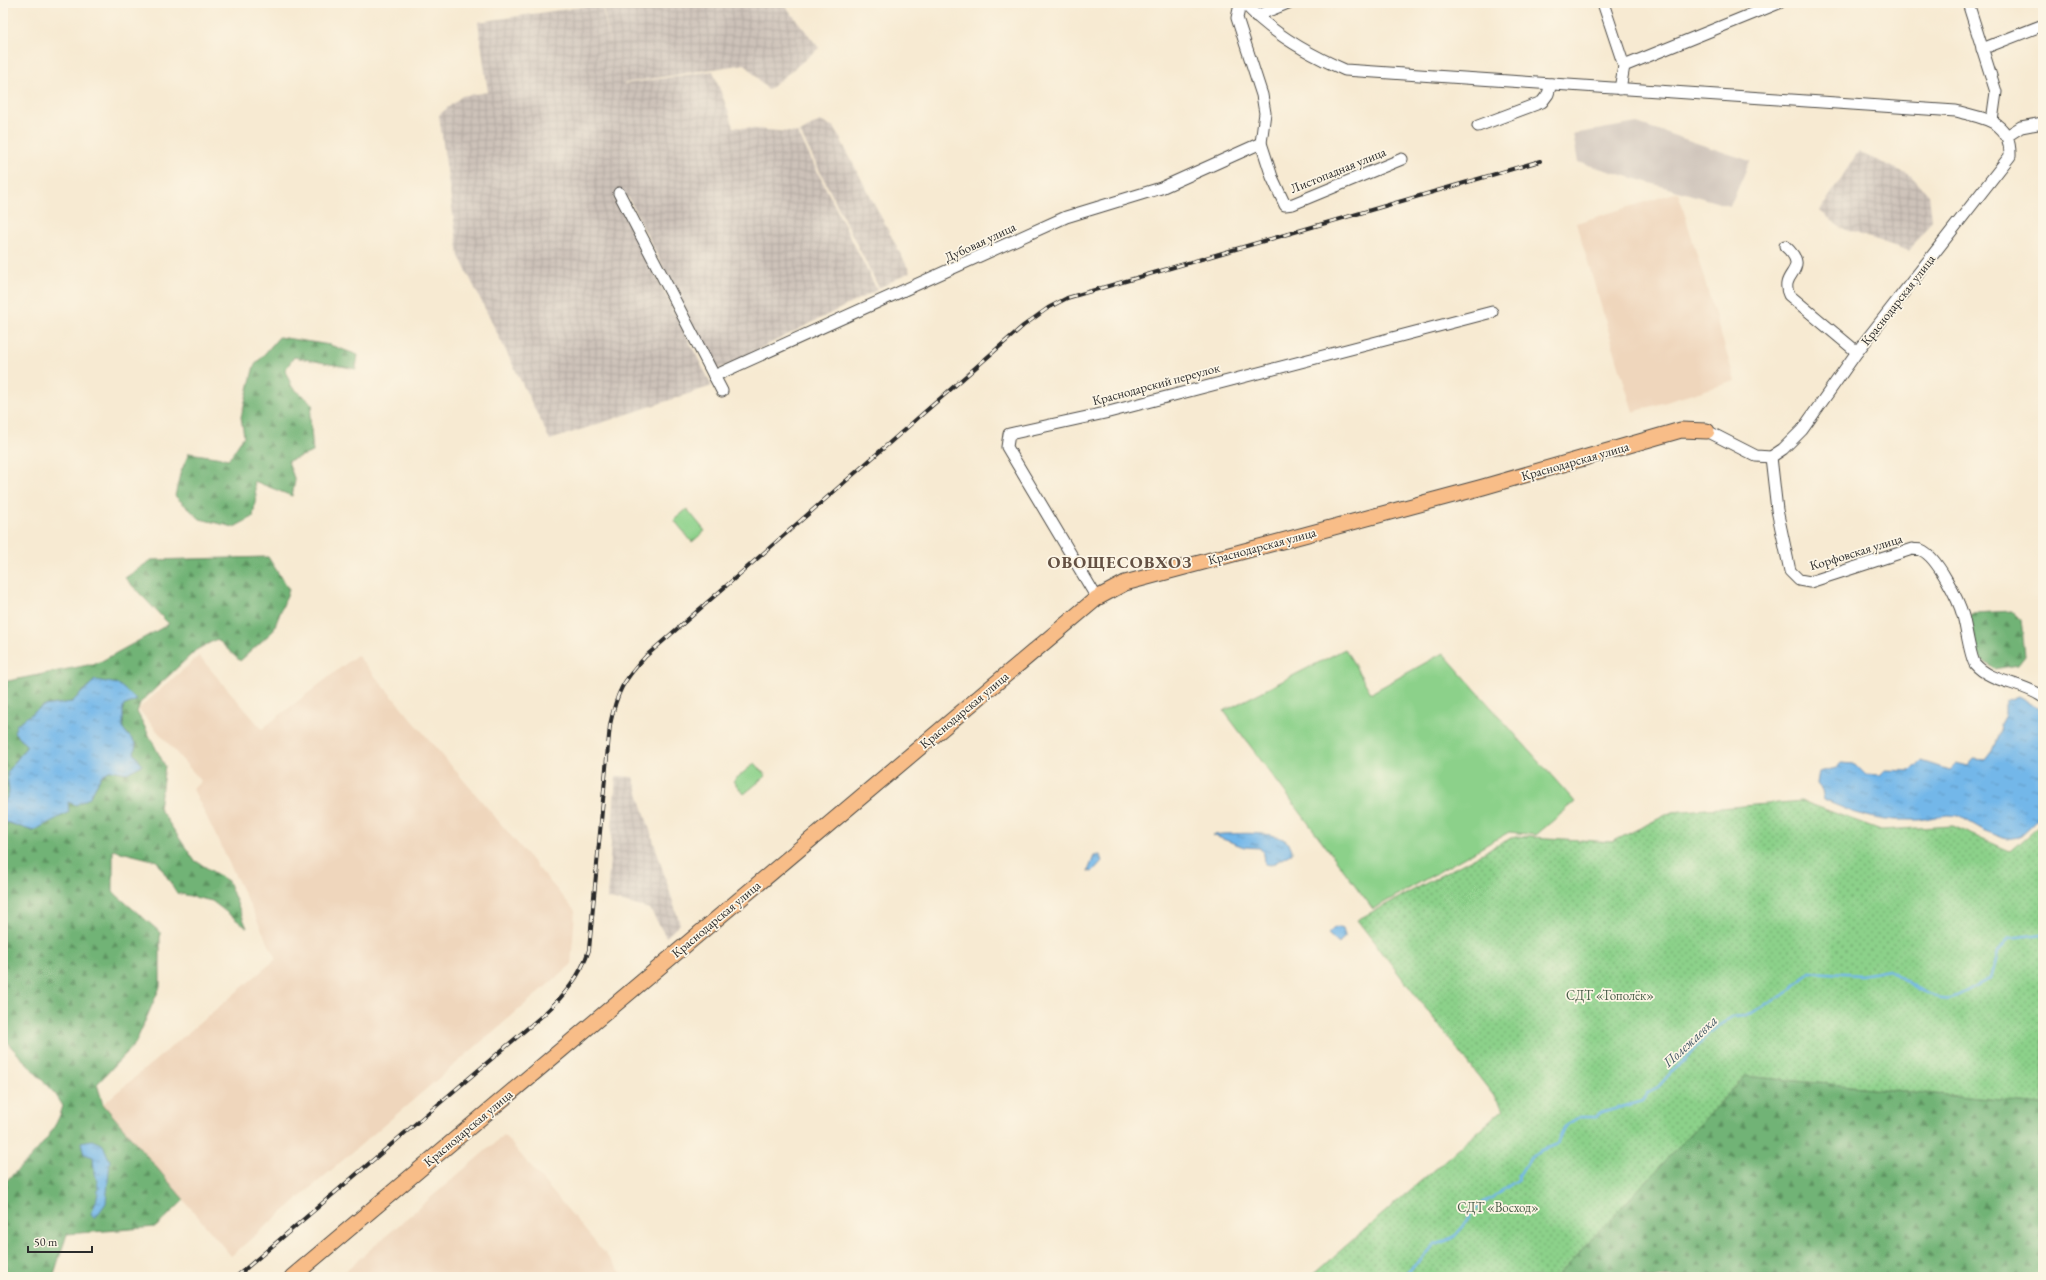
<svg xmlns="http://www.w3.org/2000/svg" width="2046" height="1280" viewBox="0 0 2046 1280" font-family="'EB Garamond',serif">
  <style>
    .built { fill: #efd6bc }
    .industrial { fill: url(#industrial-grid) }
    .railway { fill: #cdc2b9 }
    .green { fill: #8cd18a; stroke: #5c7e5a }
    .forest { fill: url(#forest-firs); stroke: #4e6f50 }
    .garden { fill: url(#garden-dots); stroke: #5c7e5a }
    .water { fill: url(#water-ripples); stroke: #4f718a }
    .lines { fill: none; stroke-linecap: round; stroke-linejoin: round }
    .stream { stroke: #73b7e9; stroke-width: 2.5 }
    .minor-casing { stroke: #4a4844; stroke-width: 13 }
    .major-casing { stroke: #4a4844; stroke-width: 17 }
    .minor { stroke: #fff; stroke-width: 11 }
    .major { stroke: #f8bd88; stroke-width: 15 }
    .rail-casing { stroke: #2b2b2b; stroke-width: 4 }
    .rail { stroke: #fcf5e5; stroke-width: 2.5; stroke-dasharray: 8; stroke-linecap: butt }
    .labels { text-anchor: middle; dominant-baseline: central; stroke-width: 3.5; stroke-linejoin: round; paint-order: stroke }
    .street-label { font-size: 13px; fill: #2b2b2b; stroke: #fcf5e5 }
    .park-label { font-size: 13px; fill: #485d48; stroke: #fcf5e5 }
    .water-label { font-size: 14px; font-style: italic; fill: #415564; stroke: #fcf5e5 }
    .district-label { font-size: 17px; font-weight: bold; letter-spacing: 1px; fill: #645144; stroke: #fcf5e5 }
  </style>
  <defs>
    <pattern id="industrial-grid" width="8" height="8" patternUnits="userSpaceOnUse"><rect width="8" height="8" fill="#cdc2b9"/><path d="M0 4h8M4 0v8" fill="none" stroke="#b0a79f"/></pattern>
    <pattern id="forest-firs" width="22" height="20" patternUnits="userSpaceOnUse"><rect width="22" height="20" fill="#71b376"/><path d="M5 1l3.5 6h-7zM16 11l3.5 6h-7z" fill="#5d9261"/></pattern>
    <pattern id="garden-dots" width="8" height="8" patternUnits="userSpaceOnUse"><rect width="8" height="8" fill="#8cd18a"/><path d="M2 2h.1M6 6h.1" fill="none" stroke="#73aa71" stroke-width="1.8" stroke-linecap="round"/></pattern>
    <pattern id="water-ripples" width="26" height="14" patternUnits="userSpaceOnUse"><rect width="26" height="14" fill="#73b7e9"/><path d="M2 4q2-2 4 0t4 0M15 11q2-2 4 0t4 0" fill="none" stroke="#5f95bd"/></pattern>
  </defs>
  <rect width="100%" height="100%" fill="#fcf5e5"/>
  <filter id="ink" filterUnits="userSpaceOnUse"><feTurbulence type="fractalNoise" baseFrequency=".025" numOctaves="2"/><feDisplacementMap in="SourceGraphic" scale="8" xChannelSelector="R" yChannelSelector="G"/><feConvolveMatrix kernelMatrix="1 2 1 2 8 2 1 2 1" color-interpolation-filters="sRGB"/></filter>
  <filter id="wash" filterUnits="userSpaceOnUse"><feTurbulence type="fractalNoise" baseFrequency=".012" numOctaves="4" result="noise"/><feDisplacementMap in="SourceGraphic" scale="16" xChannelSelector="R" yChannelSelector="G"/><feGaussianBlur stdDeviation="0.9" result="paint"/><feColorMatrix in="noise" values="0 0 0 0 0 0 0 0 0 0 0 0 0 0 0 0 0 1.4 0 .05"/><feComposite in="paint" operator="in"/></filter>
  <g filter="url(#wash)">
    <rect width="100%" height="100%" fill="#f7ead2"/>
    <!-- built -->
    <g class="built">
      <polygon points="1678,192 1735,381 1633,412 1576,223"/>
      <polygon points="357,655 575,911 571,965 231,1256 103,1104 276,959 193,789 201,781 138,709 199,656 262,729"/>
      <polygon points="504,1135 625,1277 338,1277"/>
    </g>
    <!-- industrial -->
    <g class="industrial">
      <polygon points="602,3 783,3 819,48 768,90 745,64 624,83 617,51 624,84 713,71 734,127 798,133 877,290 715,371 628,197 619,203 712,386 550,440 459,256 439,115 462,96 488,92 478,22 601,4 611,47"/>
      <polygon points="820,121 834,127 910,272 879,288 800,132"/>
      <polygon points="1858,152 1910,175 1929,195 1932,220 1909,251 1841,228 1820,211"/>
      <polygon points="616,776 633,777 680,924 666,937 650,909 607,898"/>
    </g>
    <!-- railway -->
    <polygon class="railway" points="1637,123 1750,161 1730,206 1578,162 1573,134"/>
    <!-- green -->
    <g class="green">
      <polygon points="687,509 705,531 692,542 674,520"/>
      <polygon points="1345,649 1371,693 1443,653 1575,802 1536,835 1509,832 1373,909 1224,711"/>
      <polygon points="755,763 766,776 744,794 733,781"/>
    </g>
    <!-- forest -->
    <g class="forest">
      <polygon points="279,337 330,345 358,355 356,369 294,357 285,370 292,387 313,404 310,417 313,452 288,461 295,481 292,496 254,481 256,496 253,517 234,527 200,519 175,496 180,474 189,453 229,459 244,436 241,417 254,366"/>
      <path d="M268,557l21,33 -16,41 -33,30 -23,-22 -21,11 -56,53 -3,9 28,54 -6,42 35,52 34,21 19,47 -35,-27 -35,-8 -20,-32 -44,-11v42l47,40v55l-25,57 -38,40 6,20 81,96 -28,27 -89,7 -14,43h-50v-93c24,-23 51,-46 60,-78l-7,-11 -53,-57v-217l30,10 35,-29 21,-4 13,-23 9,-5 16,3 15,-8 -8,-12 2,-9 -13,-15v-23l14,-6 -42,-20 -23,22 -29,4 -29,26 13,14 -20,27 2,20 -6,12v-123l95,-19 71,-39 -44,-46 26,-18z"/>
      <polygon points="2013,611 2021,619 2025,656 2018,665 1995,669 1979,658 1969,619 1973,613"/>
      <polygon points="1745,1076 2043,1104 2043,1277 1556,1277"/>
    </g>
    <!-- garden -->
    <polygon class="garden" points="1802,801 1881,830 1953,826 2010,851 2043,822 2043,1104 1745,1076 1556,1277 1310,1277 1504,1109 1357,920 1515,836 1612,842 1672,812"/>
    <!-- water -->
    <g class="water">
      <polygon points="95,680 118,684 137,700 123,706 123,729 136,744 134,753 142,765 127,773 111,770 102,775 89,798 76,805 68,802 69,812 33,831 3,821 3,805 9,793 7,773 27,746 14,732 17,724 43,706 72,702"/>
      <polygon points="2018,696 2043,710 2043,805 2038,819 2019,837 2006,839 1985,831 1959,816 1947,815 1919,820 1883,820 1855,813 1824,800 1822,790 1817,784 1819,772 1836,768 1841,763 1855,764 1865,774 1880,775 1885,770 1911,771 1921,761 1949,770 1956,763 1968,766 1974,759 1986,760 1993,751 2001,731 2000,724 2005,715 2005,701"/>
      <path d="M1223,834c16,0 70,-6 69,19l-21,12 -6,-1 -1,-10 -4,-6 -16,-1 -32,-12z"/>
      <polygon points="1100,855 1102,861 1092,872 1088,871 1094,856"/>
      <polygon points="1335,927 1343,929 1345,936 1339,944 1328,934"/>
      <path d="M92,1140l11,5 7,16 -4,42 -11,15 -4,-4c14,-31 3,-29 2,-57l-9,-3 -3,-12z"/>
    </g>
    <g class="lines">
      <!-- stream -->
      <path class="stream" d="M1403,1277l32,-32 18,-7 16,-18 2,-8 48,-33 -1,-2 11,-18 10,-8 18,-7 8,-18 14,-9h16l6,-4 41,-12 6,-9 10,-5 16,-18 13,-10 21,-25 12,-9 11,-8 15,-1 34,-19 12,-7 18,-18 52,3 27,-5c14,9 45,32 62,28 12,-3 26,-15 40,-19l7,-26 11,-15 34,-4"/>
    </g>
  </g>
  <g filter="url(#ink)">
    <g class="lines">
      <defs>
        <g id="minor">
          <path d="M1244,3c27,30 64,51 101,67l611,41c28,8 55,9 54,45l-153,196 -55,78 -19,19 -12,8 -15,-1 -49,-25"/>
          <polyline points="1245,3 1239,9 1237,18 1262,95 1265,113 1261,143 1272,177 1285,205 1293,204 1402,159"/>
          <polyline points="1603,3 1624,66 1620,89"/>
          <polyline points="1968,3 1996,92 1992,121"/>
          <polyline points="1256,16 1288,3"/>
          <polyline points="1982,49 2043,25"/>
          <polyline points="1624,66 1779,3"/>
          <polyline points="1478,126 1542,102 1548,94 1551,84"/>
          <polyline points="2007,136 2021,127 2043,123"/>
          <polyline points="619,193 722,391"/>
          <path d="M1785,246c28,25 -7,26 4,49l68,57"/>
          <polyline points="714,376 1066,217 1161,188 1261,143"/>
          <path d="M1771,457l6,53 13,61 9,9 11,2 102,-33c3,1 7,0 9,1 16,6 38,51 42,66 3,10 7,41 12,48 16,19 48,18 68,33"/>
          <polyline points="1097,598 1007,447 1009,434 1105,413 1492,312"/>
        </g>
        <polyline id="major" points="292,1277 1097,598 1125,583 1483,487 1681,430 1707,431"/>
      </defs>
      <!-- minor casing -->
      <use href="#minor" class="minor-casing"/>
      <!-- major casing -->
      <use href="#major" class="major-casing"/>
      <!-- minor -->
      <use href="#minor" class="minor"/>
      <!-- major -->
      <use href="#major" class="major"/>
      <defs>
        <path id="rail" d="M236,1277l307,-262c21,-19 37,-38 46,-65l21,-225c7,-34 13,-44 36,-69l377,-330 25,-18 19,-10 473,-137"/>
      </defs>
      <!-- rail casing -->
      <use href="#rail" class="rail-casing"/>
      <!-- rail -->
      <use href="#rail" class="rail"/>
    </g>
  </g>
  <g class="labels">
    <!-- street labels -->
    <g class="street-label">
      <text transform="translate(1338 170) rotate(-22)">Листопадная улица</text>
      <text transform="translate(980 242) rotate(-25)">Дубовая улица</text>
      <text transform="translate(1898 300) rotate(-52)">Краснодарская улица</text>
      <text transform="translate(1156 384) rotate(-15)">Краснодарский переулок</text>
      <text transform="translate(1575 461) rotate(-16)">Краснодарская улица</text>
      <text transform="translate(1262 546) rotate(-15)">Краснодарская улица</text>
      <text transform="translate(1856 552) rotate(-17)">Корфовская улица</text>
      <text transform="translate(964 710) rotate(-40)">Краснодарская улица</text>
      <text transform="translate(716 919) rotate(-40)">Краснодарская улица</text>
      <text transform="translate(468 1128) rotate(-40)">Краснодарская улица</text>
    </g>
    <!-- park labels -->
    <g class="park-label">
      <text x="1610" y="995">СДТ «Тополёк»</text>
      <text x="1498" y="1207">СДТ «Восход»</text>
    </g>
    <!-- water labels -->
    <g class="water-label">
      <text transform="translate(1690 1041) rotate(-43)">Полежаевка</text>
    </g>
    <!-- district labels -->
    <g class="district-label">
      <text x="1120" y="562">ОВОЩЕСОВХОЗ</text>
    </g>
  </g>
  <!-- margin -->
  <rect width="2046" height="1280" fill="none" stroke="#fcf5e5" stroke-width="16"/>
  <!-- scale -->
  <path d="M28 1246v6h64v-6" fill="none" stroke="#2b2b2b" stroke-width="2"/>
  <text x="34" y="1246" font-size="12" fill="#2b2b2b" stroke="#fcf5e5" stroke-width="3" paint-order="stroke">50 m</text>
</svg>
